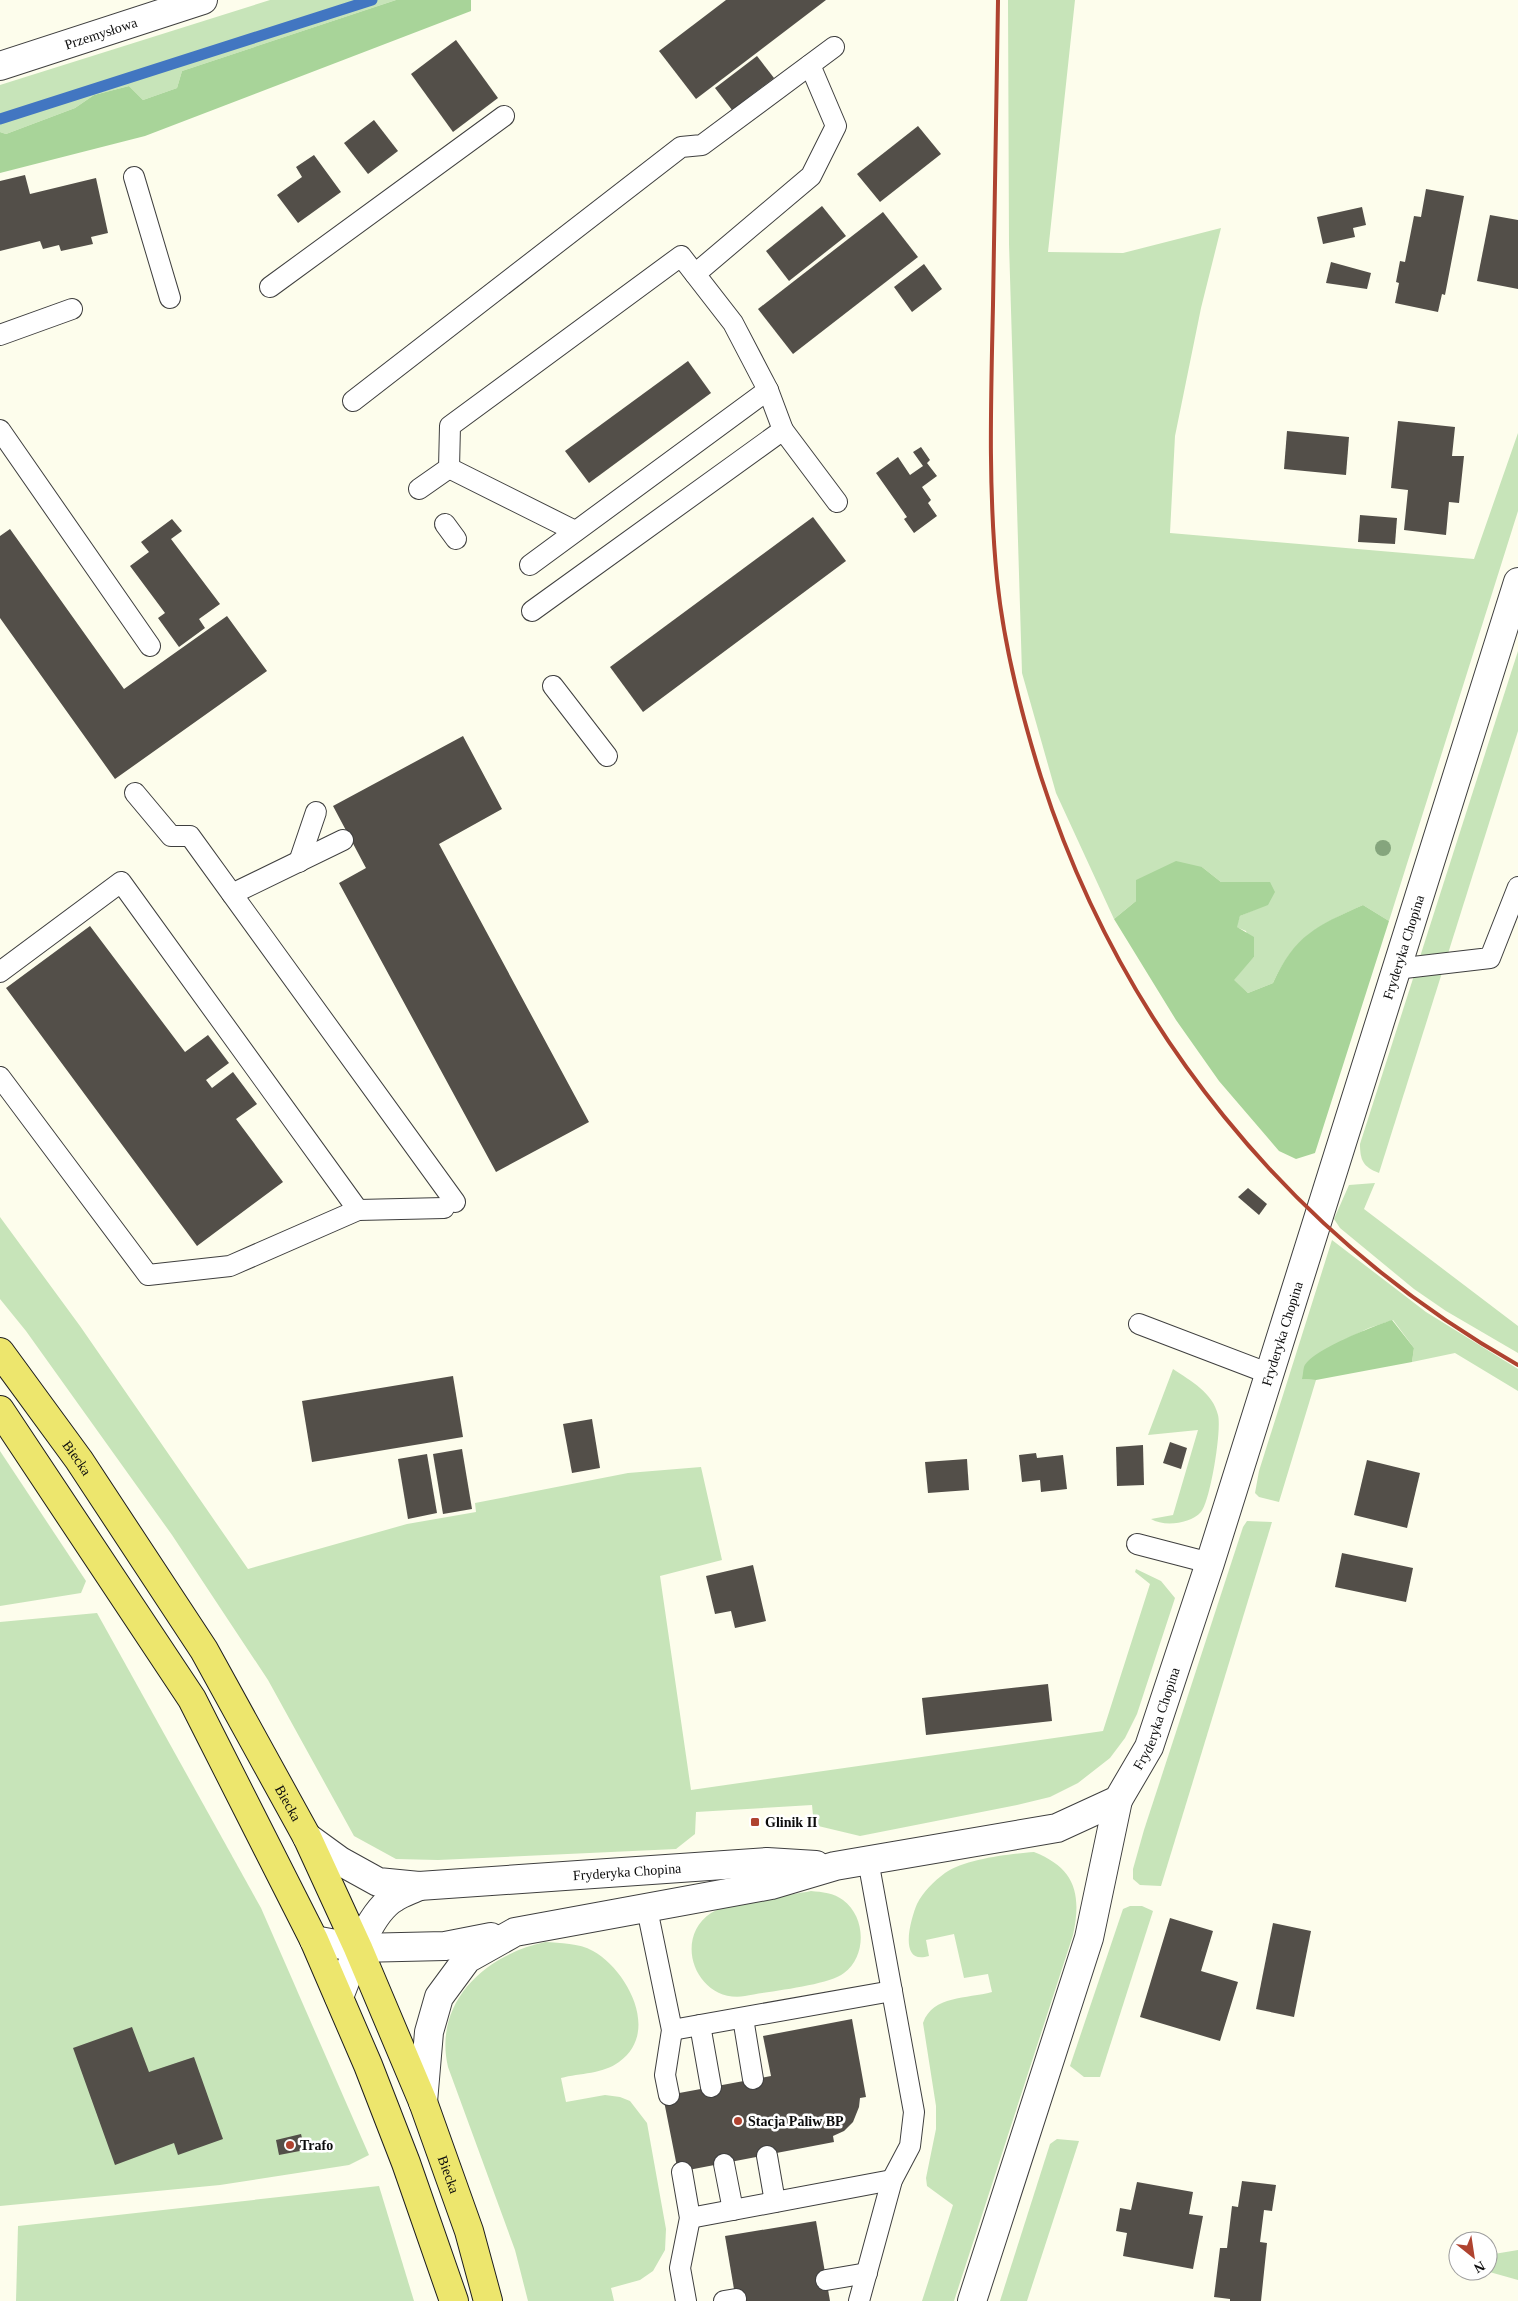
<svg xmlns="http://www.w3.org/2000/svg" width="1518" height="2301" viewBox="0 0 1518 2301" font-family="Georgia,serif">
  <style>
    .green { fill: #c7e4b9 }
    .forest { fill: #a8d499 }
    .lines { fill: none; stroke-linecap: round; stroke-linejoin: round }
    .stream { stroke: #4276c1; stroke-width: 11 }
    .building { fill: #534f49 }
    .service-casing { stroke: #3f3f3f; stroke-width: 22 }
    .minor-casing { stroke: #3f3f3f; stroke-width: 30 }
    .tertiary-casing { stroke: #3f3f3f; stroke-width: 30 }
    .primary-casing { stroke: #1d1d1d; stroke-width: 30 }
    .service { stroke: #fff; stroke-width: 20 }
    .minor { stroke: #fff; stroke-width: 28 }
    .tertiary { stroke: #fff; stroke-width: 28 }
    .primary { stroke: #ede66d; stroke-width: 28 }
    .rail { stroke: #af4330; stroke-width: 4 }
    .tree { fill: #85a57d }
    .poi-dot { fill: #af4330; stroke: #fff; stroke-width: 2 }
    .labels { text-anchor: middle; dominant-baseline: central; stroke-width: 5; stroke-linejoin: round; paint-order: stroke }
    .street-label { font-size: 14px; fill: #0c0c0c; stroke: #fff }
    .poi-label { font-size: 14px; font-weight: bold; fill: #0c0c0c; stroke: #fff; text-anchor: start }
  </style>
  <rect width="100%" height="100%" fill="#fdfdec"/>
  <!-- green -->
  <g class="green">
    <polygon points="270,0 396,0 182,71 177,88 143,100 129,86 94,95 75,108 6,134 0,132 0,85"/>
    <path d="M1008,0h67l-27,252 75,1 98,-25 -20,80 -26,128 -5,97 304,26 44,-126v78l-129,410 -26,-16c-46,21 -68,31 -90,78l-25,10 -15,-13 21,-23 -8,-26 -10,-4 4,-11 28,-12 -47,-22 -19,-15 -66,34 -22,18 -58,-126 -34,-120 -13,-429z"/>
    <path d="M1518,651v80l-139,442c-16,-6 -19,-13 -19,-29z"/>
    <polygon points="1375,1183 1364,1209 1518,1326 1518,1353 1446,1311 1414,1289 1340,1228 1334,1219 1349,1185"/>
    <polygon points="0,1217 80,1326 248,1569 407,1524 476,1512 475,1503 628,1473 701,1467 722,1560 660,1576 691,1790 1103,1731 1150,1584 1135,1572 1136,1569 1161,1581 1175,1598 1137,1714 1125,1738 1110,1758 1078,1783 1050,1797 1017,1805 860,1836 814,1825 812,1805 696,1812 695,1834 676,1849 438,1860 396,1859 354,1836 268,1680 172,1535 26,1331 0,1299"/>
    <polygon points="1332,1240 1426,1312 1518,1369 1518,1391 1455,1353 1412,1362 1414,1348 1393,1320 1369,1328 1346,1339 1303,1379 1316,1380 1279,1502 1259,1497 1255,1493 1259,1471"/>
    <path d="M1173,1369c18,12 40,24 45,46 4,15 -8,87 -17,97 -11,12 -37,15 -50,7l22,-4 25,-85 -50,5z"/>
    <polygon points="0,1451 86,1581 81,1593 0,1606"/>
    <polygon points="1247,1521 1272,1522 1161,1886 1140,1885 1133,1879 1133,1869 1144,1830 1243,1527"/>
    <polygon points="97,1613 261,1908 369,2155 349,2165 220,2185 0,2206 0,1622"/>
    <path d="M1034,1852c41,16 48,42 39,83l-119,366h-32l31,-96 -26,-19 -1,-8 10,-49v-23l-13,-83c10,-28 44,-24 69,-31l-4,-18 -24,4 -10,-44 -28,6 3,16c-32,10 -18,-38 -12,-52 6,-12 17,-23 28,-31 20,-14 64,-19 89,-21z"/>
    <path d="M811,1891c11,1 23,2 32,9 23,17 24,56 1,73 -17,13 -75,18 -99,23 -47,8 -74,-56 -34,-83 19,-12 75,-17 100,-22z"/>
    <polygon points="1130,1906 1142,1906 1153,1911 1100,2077 1084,2077 1070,2066 1123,1909"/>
    <path d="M545,1942c15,1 34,1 48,9 34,19 68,81 26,111 -16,12 -39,11 -58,16l5,24 39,-7 15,2 10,4 17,22 19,106 -1,21 -12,21 -13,9 -29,8 3,13h-86l-13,-51 -67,-183c-15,-65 37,-112 97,-125z"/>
    <polygon points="1057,2139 1079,2141 1027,2301 1000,2301 1050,2144"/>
    <polygon points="379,2186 414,2301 16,2301 18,2226"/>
    <polygon points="1518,2250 1518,2280 1486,2271 1488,2271 1488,2255"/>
  </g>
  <!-- forest -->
  <g class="forest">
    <polygon points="396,0 471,0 471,11 145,136 0,173 0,132 6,134 75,108 94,95 129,86 143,100 177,88 182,71"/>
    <path d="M1176,861l26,6 19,15h49l5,10 -7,13 -28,11 -3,11 17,10v20l-20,23 14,13 25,-10c22,-48 43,-57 90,-78l26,16 -74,232 -19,6 -17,-8 -60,-70 -43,-61 -62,-101 22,-18v-21z"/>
    <path d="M1392,1320l22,28 -2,14 -96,18 -14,-1c1,-4 1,-8 2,-12 7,-17 70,-41 88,-47z"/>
  </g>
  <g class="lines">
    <!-- stream -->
    <polyline class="stream" points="0,119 372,0"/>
  </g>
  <!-- building -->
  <g class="building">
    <polygon points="726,0 826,0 696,99 659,51"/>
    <polygon points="456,40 498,98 453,132 411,74"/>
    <polygon points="757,56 774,78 732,110 715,88"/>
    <polygon points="374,120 398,151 368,174 344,143"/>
    <polygon points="918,126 941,154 880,202 857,174"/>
    <polygon points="314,155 341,192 298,223 277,195 302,177 296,167"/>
    <polygon points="25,175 30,194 96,178 108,233 91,237 93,244 61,251 59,245 43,249 40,241 0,251 0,181"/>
    <polygon points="1426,189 1464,196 1445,295 1442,294 1438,312 1395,303 1399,283 1396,282 1400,261 1405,262 1414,216 1421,217"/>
    <polygon points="822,206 846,236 789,281 766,251"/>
    <polygon points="1362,207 1366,225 1353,228 1355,237 1323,244 1317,217"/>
    <polygon points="883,212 918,257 793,354 758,309"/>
    <polygon points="1490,215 1518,220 1518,289 1477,281"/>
    <polygon points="1331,262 1371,273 1367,289 1326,283"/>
    <polygon points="924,264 942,289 912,312 894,287"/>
    <polygon points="688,361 711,393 589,483 565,451"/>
    <polygon points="1398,421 1455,427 1452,456 1464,456 1459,503 1449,502 1446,535 1404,530 1408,490 1391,488"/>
    <polygon points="1287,431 1349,437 1346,475 1284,469"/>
    <polygon points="921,447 930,460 927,463 937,476 922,487 931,500 928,503 937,516 914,533 904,519 907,517 876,473 898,457 910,475 923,466 913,452"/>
    <polygon points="1360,515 1397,518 1395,544 1358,542"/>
    <polygon points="813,517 846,561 643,712 610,667"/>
    <polygon points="172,519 182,531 171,539 220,604 199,619 205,628 179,647 158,618 165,613 130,566 149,552 141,542"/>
    <polygon points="10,529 124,689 227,616 267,671 115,779 0,618 0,536"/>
    <polygon points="463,736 502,809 439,844 589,1122 496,1172 339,883 366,868 333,806"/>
    <polygon points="90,926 185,1052 208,1035 229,1063 206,1080 212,1088 233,1072 257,1104 236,1119 283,1182 197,1246 6,988"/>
    <polygon points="1248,1188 1267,1204 1259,1215 1238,1197"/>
    <polygon points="453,1376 463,1437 312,1462 302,1401"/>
    <polygon points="592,1419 600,1468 572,1473 563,1424"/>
    <polygon points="1170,1442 1187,1448 1181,1469 1163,1463"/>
    <polygon points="1143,1445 1144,1485 1117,1486 1116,1447"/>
    <polygon points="462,1449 472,1509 443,1514 433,1454"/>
    <polygon points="1036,1453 1037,1458 1063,1455 1067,1489 1041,1492 1040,1480 1022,1482 1019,1455"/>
    <polygon points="427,1454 437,1513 408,1519 398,1459"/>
    <polygon points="967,1459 969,1490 928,1493 925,1462"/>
    <polygon points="1367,1460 1420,1473 1407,1528 1354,1515"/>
    <polygon points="1342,1553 1413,1568 1406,1602 1335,1587"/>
    <polygon points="753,1565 766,1621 735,1628 731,1611 715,1614 706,1576"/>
    <polygon points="1048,1684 1052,1721 926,1735 922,1698"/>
    <polygon points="1170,1918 1213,1931 1201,1971 1238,1982 1220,2041 1140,2017"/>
    <polygon points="1273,1923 1311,1931 1294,2017 1256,2009"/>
    <polygon points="852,2019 866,2097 860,2098 859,2107 853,2122 844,2131 833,2136 834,2142 678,2172 663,2096 771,2076 763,2036"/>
    <polygon points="132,2027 149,2072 194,2057 223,2139 178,2155 174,2143 115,2165 73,2048"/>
    <polygon points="301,2134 305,2150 279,2155 276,2140"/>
    <polygon points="1242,2181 1276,2185 1272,2211 1264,2210 1260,2242 1267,2243 1261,2301 1230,2301 1230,2299 1214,2297 1220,2248 1227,2248 1232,2206 1238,2207"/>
    <polygon points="1137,2182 1193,2192 1189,2214 1203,2216 1193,2269 1123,2256 1127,2233 1116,2231 1120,2208 1131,2210"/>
    <polygon points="816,2221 830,2301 736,2301 725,2236"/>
  </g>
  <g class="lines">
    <defs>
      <g id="service">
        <polyline points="134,177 170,298"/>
        <polyline points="695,274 811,176 836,126 810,65"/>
        <polyline points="270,287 504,116"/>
        <polyline points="0,335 72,309"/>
        <polyline points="353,401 681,147 702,145 834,47"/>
        <polyline points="0,430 150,646"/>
        <polyline points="449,468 575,531"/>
        <polyline points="419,489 449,468 450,426 681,256 733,323 768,390 783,430"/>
        <polyline points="445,524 456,539"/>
        <polyline points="530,565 768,390"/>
        <polyline points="532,611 783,430 837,502"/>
        <polyline points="553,686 607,756"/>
        <polyline points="135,793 171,836 190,836 455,1202"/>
        <polyline points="299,862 316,812"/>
        <polyline points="232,894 343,840"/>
        <polyline points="1396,969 1490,958 1518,887"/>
        <polyline points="0,972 121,882 358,1210"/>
        <polyline points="0,1077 148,1275 230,1266 358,1210 444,1208"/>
        <polyline points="1139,1324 1270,1374"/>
        <polyline points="1137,1544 1210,1563"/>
        <polyline points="647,1909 672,2030 665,2075 669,2095"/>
        <polyline points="743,2018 753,2079"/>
        <polyline points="700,2025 711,2087"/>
        <polyline points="672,2030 892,1991"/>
        <polyline points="767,2156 775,2202"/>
        <polyline points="724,2164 733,2210"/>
        <polyline points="682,2172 690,2218 680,2268 686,2301"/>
        <polyline points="690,2218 892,2180"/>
        <polyline points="826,2280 867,2273"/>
        <polyline points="724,2301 736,2299"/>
        <polyline points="859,2301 892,2180 910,2146 914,2112 868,1860"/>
      </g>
      <g id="minor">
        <path id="s1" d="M0,66l203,-66"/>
        <polyline points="972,2301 1089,1938 1118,1800"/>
      </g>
      <g id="tertiary">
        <path id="s2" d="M307,1837l33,24 38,21 41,4 348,-24 49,3"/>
        <polyline points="314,1940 358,1948 445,1946 491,1937"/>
        <path d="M339,1997c11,-27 29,-84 55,-99 7,-5 17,-8 25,-12"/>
        <path id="s3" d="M423,2102l6,-70 10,-35 28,-38 48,-27 256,-47 64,-19 222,-38 61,-28 31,-53 61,-184 308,-981"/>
      </g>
      <g id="primary">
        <path id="s4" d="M0,1352l79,108 125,190 103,187 51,111 65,154 46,129 19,70"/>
        <polyline points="0,1410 192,1699 314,1940 368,2065 406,2163 454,2301"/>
      </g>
    </defs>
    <!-- service casing -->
    <use href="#service" class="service-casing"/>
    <!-- minor casing -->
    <use href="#minor" class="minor-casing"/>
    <!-- tertiary casing -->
    <use href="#tertiary" class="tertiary-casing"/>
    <!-- primary casing -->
    <use href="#primary" class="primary-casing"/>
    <!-- service -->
    <use href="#service" class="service"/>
    <!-- minor -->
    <use href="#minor" class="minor"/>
    <!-- tertiary -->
    <use href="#tertiary" class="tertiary"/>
    <!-- primary -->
    <use href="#primary" class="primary"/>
    <!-- rail -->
    <path class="rail" d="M998,0c-1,102 -3,204 -5,305 -2,92 -5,183 4,274 7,68 24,134 44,198 80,250 249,459 477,588"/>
  </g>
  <!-- trees -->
  <circle class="tree" cx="1383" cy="848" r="8"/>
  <!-- markers -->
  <g class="poi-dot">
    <rect x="750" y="1817" width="10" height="10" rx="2.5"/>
    <circle cx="738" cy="2121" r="5"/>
    <circle cx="290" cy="2145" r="5"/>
  </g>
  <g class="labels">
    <!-- street labels -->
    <g class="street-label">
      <text stroke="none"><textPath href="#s1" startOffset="106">Przemysłowa</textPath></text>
      <text stroke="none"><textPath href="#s3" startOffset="1729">Fryderyka Chopina</textPath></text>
      <text stroke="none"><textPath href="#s3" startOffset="1324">Fryderyka Chopina</textPath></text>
      <text stroke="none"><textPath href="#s4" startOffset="131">Biecka</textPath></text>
      <text stroke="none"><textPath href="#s3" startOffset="919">Fryderyka Chopina</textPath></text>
      <text stroke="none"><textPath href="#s4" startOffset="536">Biecka</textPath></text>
      <text stroke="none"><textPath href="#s2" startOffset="334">Fryderyka Chopina</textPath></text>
      <text stroke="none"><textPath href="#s4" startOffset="941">Biecka</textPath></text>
    </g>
    <!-- poi labels -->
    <g class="poi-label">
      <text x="765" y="1822">Glinik II</text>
      <text x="748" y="2121">Stacja Paliw BP</text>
      <text x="300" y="2145">Trafo</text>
    </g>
  </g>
  <!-- north arrow -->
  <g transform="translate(1473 2256) rotate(150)"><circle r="24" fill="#ffffff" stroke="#9e9e9e"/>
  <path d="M0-4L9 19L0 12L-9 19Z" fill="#af4330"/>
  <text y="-8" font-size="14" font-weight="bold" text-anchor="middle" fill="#0c0c0c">N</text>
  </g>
</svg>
